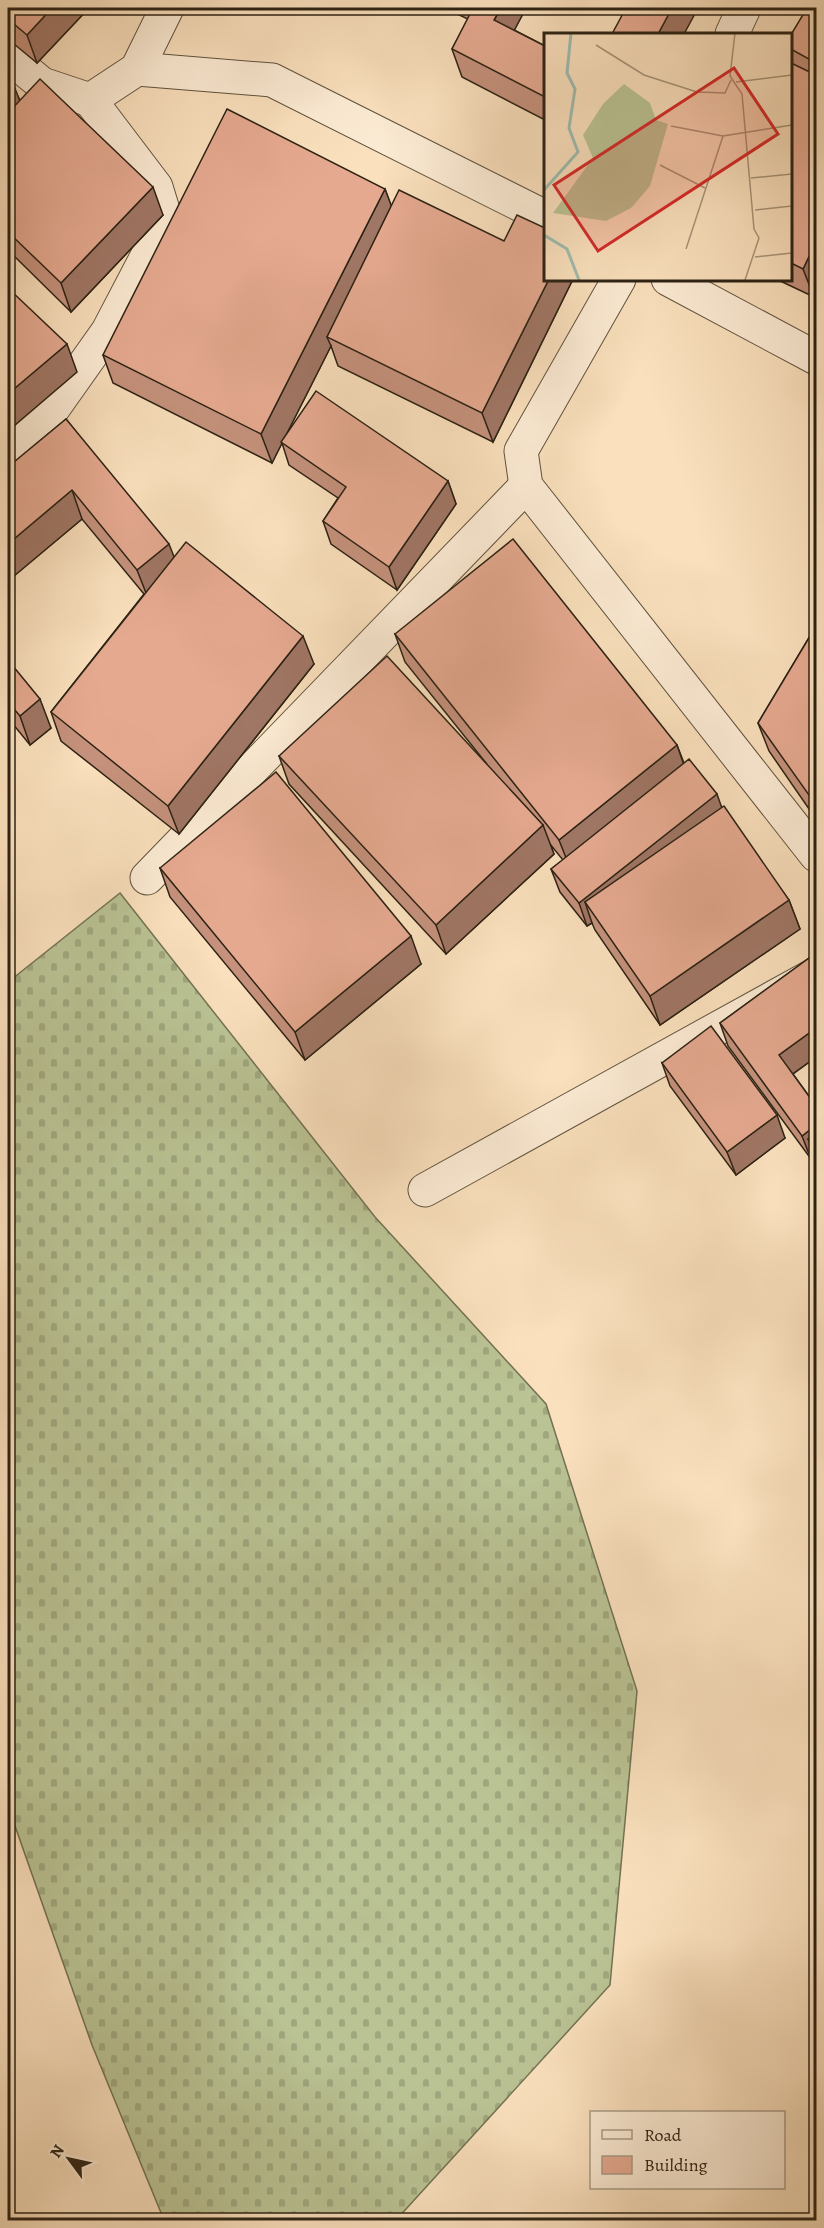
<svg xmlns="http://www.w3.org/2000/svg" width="824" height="2228" viewBox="0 0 824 2228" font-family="Alegreya,serif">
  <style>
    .cemetery { fill: url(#cemetery-stones); stroke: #737254; stroke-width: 1.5 }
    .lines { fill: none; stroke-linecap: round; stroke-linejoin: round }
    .minor-casing { stroke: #60523e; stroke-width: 35 }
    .minor { stroke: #fcebd4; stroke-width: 33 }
    .wall { fill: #c5917c; stroke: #2c2214; stroke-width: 1.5 }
    .shaded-wall { fill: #a07665; stroke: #2c2214; stroke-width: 1.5 }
    .building { fill: #e5a990; stroke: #2c2214; stroke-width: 1.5 }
    .inset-river { fill: none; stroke: #9ebdb1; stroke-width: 3 }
    .inset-road { fill: none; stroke: #a89479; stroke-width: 1.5 }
    .view { fill: #d62828; fill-opacity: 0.15; stroke: #d62828; stroke-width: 3 }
    .inset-edge { fill: none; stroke: #2c2214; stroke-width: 3 }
  </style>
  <defs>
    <pattern id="cemetery-stones" width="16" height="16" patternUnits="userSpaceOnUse" patternTransform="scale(1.5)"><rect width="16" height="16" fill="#bac394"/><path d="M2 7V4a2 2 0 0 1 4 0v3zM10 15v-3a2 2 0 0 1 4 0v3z" fill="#a0a77f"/></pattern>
  </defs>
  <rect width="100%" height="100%" fill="#fae0bd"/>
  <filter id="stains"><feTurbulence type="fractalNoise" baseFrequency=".00333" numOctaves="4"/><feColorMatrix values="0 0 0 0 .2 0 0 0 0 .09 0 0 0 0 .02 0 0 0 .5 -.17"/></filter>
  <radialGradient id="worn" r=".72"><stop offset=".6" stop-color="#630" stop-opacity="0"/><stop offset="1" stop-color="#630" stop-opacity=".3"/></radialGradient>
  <!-- cemetery -->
  <polygon class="cemetery" points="120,893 375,1217 546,1404 637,1691 610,1985 396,2220 164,2220 92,2045 8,1806 8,978 12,979"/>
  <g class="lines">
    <defs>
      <g id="minor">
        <polyline points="732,34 744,8"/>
        <polyline points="8,56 42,84 90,100 137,69 167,8"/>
        <polyline points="137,69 272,80 545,217"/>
        <polyline points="619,279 521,451 526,486 816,855"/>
        <polyline points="668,279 816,358"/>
        <polyline points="8,457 50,413 108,331 166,220 156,187 90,100"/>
        <polyline points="147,878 526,486"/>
        <polyline points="425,1190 816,974"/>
      </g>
    </defs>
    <!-- minor casing -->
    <use href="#minor" class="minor-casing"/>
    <!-- minor -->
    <use href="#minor" class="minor"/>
  </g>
  <!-- wall -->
  <g class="wall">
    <polygon points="8,8 89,8 37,63 8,39"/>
    <polygon points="455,8 526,8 514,30 545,46 545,120 462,77 452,49 468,19 457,14"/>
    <polygon points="816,8 816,292 814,297 776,279 789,279 789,62 792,63 789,56 789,38"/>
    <polygon points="8,80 20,100 163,215 71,312 8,250"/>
    <polygon points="385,189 391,206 504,241 545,279 573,279 493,442 338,366 331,346 286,435 448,481 456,504 397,590 331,544 323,521 338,498 289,465 282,443 272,463 113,383 103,355"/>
    <polygon points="66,419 174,557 314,664 179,834 61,741 51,712 144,594 82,519 8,581 8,467"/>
    <polygon points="816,626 816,819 769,751 758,723"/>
    <polygon points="395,634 677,745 684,763 722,807 789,900 800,929 660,1025 595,930 592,923 587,926 560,892 551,869 563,860 550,844 554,854 446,954 289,784 279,756 486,763 405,662"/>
    <polygon points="8,660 51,728 30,745 8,718"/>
    <polygon points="160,868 421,964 305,1060 170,897"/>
    <polygon points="816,953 816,1057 793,1074 816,1106 816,1161 815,1156 811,1159 728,1046 720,1023"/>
    <polygon points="662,1063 785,1138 736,1175 670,1086"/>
  </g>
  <!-- shaded-wall -->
  <g class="shaded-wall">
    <polygon points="52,8 89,8 37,63 27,35"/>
    <polygon points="501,8 526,8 505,48 494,20"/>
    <polygon points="672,8 698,8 684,34 658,34"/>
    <polygon points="14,86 25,114 8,134 8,94"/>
    <polygon points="153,187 163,215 71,312 61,283"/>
    <polygon points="385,189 396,218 327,337 331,346 272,463 261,434"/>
    <polygon points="816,242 816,292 814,297 803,269"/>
    <polygon points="549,279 573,279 493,442 482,413"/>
    <polygon points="67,344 77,372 8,431 8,394"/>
    <polygon points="448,481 456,504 397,590 389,567"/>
    <polygon points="72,490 82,519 8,581 8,544"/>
    <polygon points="169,544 180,572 148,598 137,570"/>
    <polygon points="303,636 314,664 179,834 168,806"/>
    <polygon points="40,699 51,728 30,745 20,716"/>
    <polygon points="677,745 687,774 570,868 559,840"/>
    <polygon points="717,794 725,817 585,902 592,923 587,926 579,903"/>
    <polygon points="543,825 554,854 446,954 436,925"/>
    <polygon points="789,900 800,929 660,1025 650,996"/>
    <polygon points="411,936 421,964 305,1060 295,1032"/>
    <polygon points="816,1028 816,1057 787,1078 779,1055"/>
    <polygon points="777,1115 785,1138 736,1175 727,1152"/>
    <polygon points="816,1125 816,1149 808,1139 815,1156 811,1159 802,1136"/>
  </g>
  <!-- building -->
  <g class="building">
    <polygon points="8,8 52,8 27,35 8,19"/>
    <polygon points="473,8 501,8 494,20 545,46 545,97 452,49"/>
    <polygon points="626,8 672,8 658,34 612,34"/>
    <polygon points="807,8 816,8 816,63 789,48 789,38"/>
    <polygon points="789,62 816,75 816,242 803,269 789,262"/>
    <polygon points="40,79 153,187 61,283 8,232 8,113"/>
    <polygon points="8,80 14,86 8,94"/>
    <polygon points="227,109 385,189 261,434 103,355"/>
    <polygon points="399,190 504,241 517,215 545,228 545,279 549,279 482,413 327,337"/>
    <polygon points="8,288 67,344 8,394"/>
    <polygon points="316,391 448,481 389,567 323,521 346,487 281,442"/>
    <polygon points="66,419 169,544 137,570 72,490 8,544 8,467"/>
    <polygon points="513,539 677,745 559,840 395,634"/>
    <polygon points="186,542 303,636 168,806 51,712"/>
    <polygon points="816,626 816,805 758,723"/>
    <polygon points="387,656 543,825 436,925 279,756"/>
    <polygon points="8,660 40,699 20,716 8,702"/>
    <polygon points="689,759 717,794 579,903 551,869"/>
    <polygon points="276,772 411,936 295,1032 160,868"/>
    <polygon points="724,806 789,900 650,996 585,902"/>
    <polygon points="816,953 816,1028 779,1055 816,1106 816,1125 802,1136 720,1023"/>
    <polygon points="711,1026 777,1115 727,1152 662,1063"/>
    <polygon points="816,1133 816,1149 808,1139"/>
  </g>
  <!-- overview -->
  <g transform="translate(544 33)">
    <rect width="248" height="248" fill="#fae0bd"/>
    <path d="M80,51l26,19 6,17 12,4 -18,62 -19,22 -25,13 -53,-8 40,-55 -10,-23 20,-31z" fill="#bac394"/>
    <path class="inset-river" d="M0,157l34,-38 -9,-24 6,-39 -8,-16 4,-40M0,202l23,14 12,31"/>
    <path class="inset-road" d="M191,0l-5,43 12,18 12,135 5,9 -14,42M52,12l48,30 53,17 28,1 6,-13M192,49l56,-7M127,93l52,10M116,132l45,23M207,145l41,-4M211,177l37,-4M142,216l37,-113 69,-11M211,224l37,-4"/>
    <path class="view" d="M190,35l44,66 -180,117 -44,-66z"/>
    <rect width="248" height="248" class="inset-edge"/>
  </g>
  <!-- margin -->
  <rect width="824" height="2228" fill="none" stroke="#fae0bd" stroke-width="30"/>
  <rect x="9" y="9" width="806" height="2210" fill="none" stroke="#2c2214" stroke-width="3"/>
  <rect x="15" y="15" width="794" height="2198" fill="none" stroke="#2c2214" stroke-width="1.5"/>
  <!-- legend -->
  <rect x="590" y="2111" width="195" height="78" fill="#fcebd4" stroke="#a99b87" stroke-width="1.5"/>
  <rect x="602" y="2130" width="30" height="9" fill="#fcebd4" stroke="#a99b87" stroke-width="1.5"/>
  <text x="644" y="2141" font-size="18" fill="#2c2214">Road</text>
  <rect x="602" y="2156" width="30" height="18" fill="#e5a990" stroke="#a99b87" stroke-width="1.5"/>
  <text x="644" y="2171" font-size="18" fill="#2c2214">Building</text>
  <!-- north arrow -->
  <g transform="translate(69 2159) rotate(303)" stroke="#fcebd4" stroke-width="4.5" paint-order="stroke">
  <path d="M0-4.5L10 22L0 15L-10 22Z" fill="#2c2214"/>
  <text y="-9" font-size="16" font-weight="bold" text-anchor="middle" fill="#2c2214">N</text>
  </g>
  <rect width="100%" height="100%" filter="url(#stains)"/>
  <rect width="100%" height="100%" fill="url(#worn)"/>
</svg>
